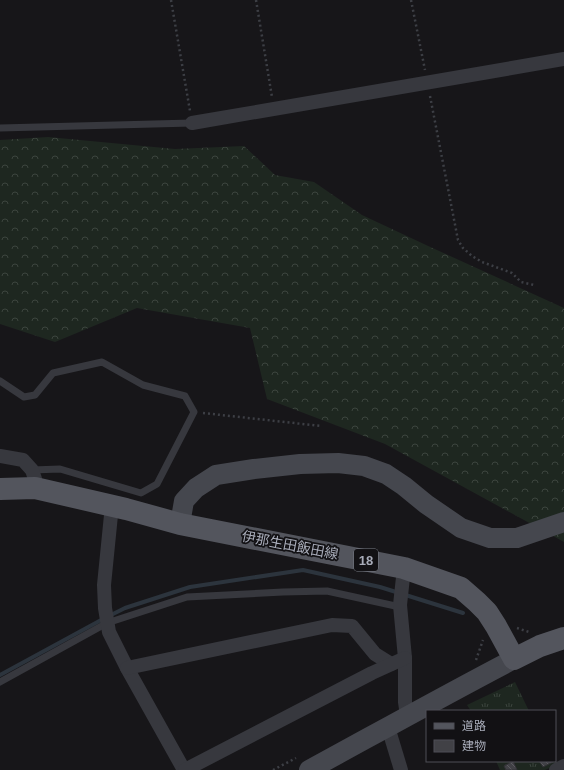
<svg xmlns="http://www.w3.org/2000/svg" width="564" height="770" viewBox="0 0 564 770" font-family="Helvetica,'Noto Sans JP',sans-serif">
  <style>
    .grass { fill: url(#grass-tufts) }
    .forest { fill: url(#forest-crowns) }
    .lines { fill: none; stroke-linecap: round; stroke-linejoin: round }
    .stream { stroke: #2c343d; stroke-width: 4 }
    .building { fill: url(#building-back-hatch); stroke: #313035 }
    .path { stroke: #3d3f45; stroke-width: 2.5; stroke-dasharray: 2 3; stroke-linecap: butt }
    .lane { stroke: #37383e; stroke-width: 7 }
    .street { stroke: #37383e; stroke-width: 14 }
    .secondary { stroke: #45474e; stroke-width: 20 }
    .primary { stroke: #53555d; stroke-width: 22 }
    .labels { text-anchor: middle; dominant-baseline: central; stroke-width: 3.5; stroke-linejoin: round; paint-order: stroke }
    .shield { fill: #121114; stroke: #7b7e88; stroke-width: 1 }
    .shield-label { font-size: 13px; font-weight: bold; fill: #a8acb9 }
    .street-label { font-size: 14px; fill: #a8acb9; stroke: #121114 }
  </style>
  <defs>
    <pattern id="grass-tufts" width="24" height="20" patternUnits="userSpaceOnUse"><rect width="24" height="20" fill="#1e2720"/><path d="M3 7l-1-3M5 7V3M7 7l1-3M15 17l-1-3M17 17v-4M19 17l1-3" fill="none" stroke="#3c443e"/></pattern>
    <pattern id="forest-crowns" width="20" height="18" patternUnits="userSpaceOnUse"><rect width="20" height="18" fill="#1e2720"/><path d="M2 6a3 3 0 1 1 6 0M12 15a3 3 0 1 1 6 0" fill="none" stroke="#3c443e"/></pattern>
    <pattern id="building-back-hatch" width="6" height="6" patternUnits="userSpaceOnUse"><rect width="6" height="6" fill="#414146"/><path d="M-1 5l2 2M0 0l6 6M5-1l2 2" fill="none" stroke="#5a5a5f"/></pattern>
  </defs>
  <rect width="100%" height="100%" fill="#171619"/>
  <!-- grass -->
  <g class="grass">
    <polygon points="515,682 529,711 471,711 467,705"/>
    <polygon points="496,761 554,761 556,765 545,770 500,770"/>
  </g>
  <!-- forest -->
  <polygon class="forest" points="48,137 175,149 244,146 275,175 314,182 362,215 426,245 564,308 564,542 385,444 267,399 250,328 137,308 55,342 0,324 0,140"/>
  <g class="lines">
    <!-- stream -->
    <g class="stream">
      <polyline points="109,616 125,608 190,587 303,570 380,587 463,613"/>
      <polyline points="0,675 103,619"/>
    </g>
  </g>
  <!-- building -->
  <g class="building">
    <polygon points="513,761 517,770 506,770 504,766"/>
    <polygon points="539,761 552,761 553,762 543,767"/>
  </g>
  <g class="lines">
    <!-- path -->
    <g class="path">
      <polyline points="171,0 190,111"/>
      <polyline points="256,0 272,97"/>
      <polyline points="411,0 425,70"/>
      <polyline points="430,96 458,240 463,248 472,256 482,262 512,273 521,282 534,285"/>
      <polyline points="203,413 321,426"/>
      <polyline points="517,628 529,632"/>
      <polyline points="476,660 483,640"/>
      <polyline points="273,770 296,758"/>
    </g>
    <!-- lane -->
    <g class="lane">
      <polyline points="0,128 192,123"/>
      <polyline points="0,381 24,397 35,395 53,373 102,362 143,385 185,396 194,412 157,484 141,493 60,469 32,470"/>
      <polyline points="0,682 107,623 187,597 283,592 327,591 400,607"/>
    </g>
    <!-- street -->
    <g class="street">
      <polyline points="192,123 564,59"/>
      <polyline points="0,456 23,460 32,470 35,479 35,488"/>
      <polyline points="112,505 104,585 105,608 109,632 127,668 184,770"/>
      <polyline points="404,568 400,605 405,658 405,702 407,716"/>
      <polyline points="127,668 332,625 352,626 375,654 391,664"/>
      <polyline points="388,727 401,770"/>
      <polyline points="185,770 372,673 405,658"/>
      <polyline points="556,770 564,766"/>
    </g>
    <!-- secondary -->
    <g class="secondary">
      <polyline points="180,524 184,501 196,488 216,475 254,469 300,464 338,463 364,466 386,474 404,486 426,504 461,528 490,538 517,538 564,522"/>
      <path d="M309,770c68,-37 136,-75 205,-111"/>
    </g>
    <!-- primary -->
    <polyline class="primary" points="0,489 35,488 126,509 180,524 404,568 461,588 477,602 487,612 496,626 514,659 540,646 564,638"/>
  </g>
  <g class="labels">
    <!-- shield labels -->
    <rect class="shield" x="354" y="549" width="24" height="22" rx="3"/>
    <g class="shield-label">
      <text x="366" y="560">18</text>
    </g>
    <!-- street labels -->
    <g class="street-label">
      <text transform="translate(290 545) rotate(11)">伊那生田飯田線</text>
    </g>
  </g>
  <!-- legend -->
  <rect x="426" y="710" width="130" height="52" fill="#121114" stroke="#4e4f56"/>
  <rect x="434" y="723" width="20" height="6" fill="#53555d" stroke="#4e4f56"/>
  <text x="462" y="730" font-size="12" fill="#a8acb9">道路</text>
  <rect x="434" y="740" width="20" height="12" fill="#414146" stroke="#4e4f56"/>
  <text x="462" y="750" font-size="12" fill="#a8acb9">建物</text>
</svg>
